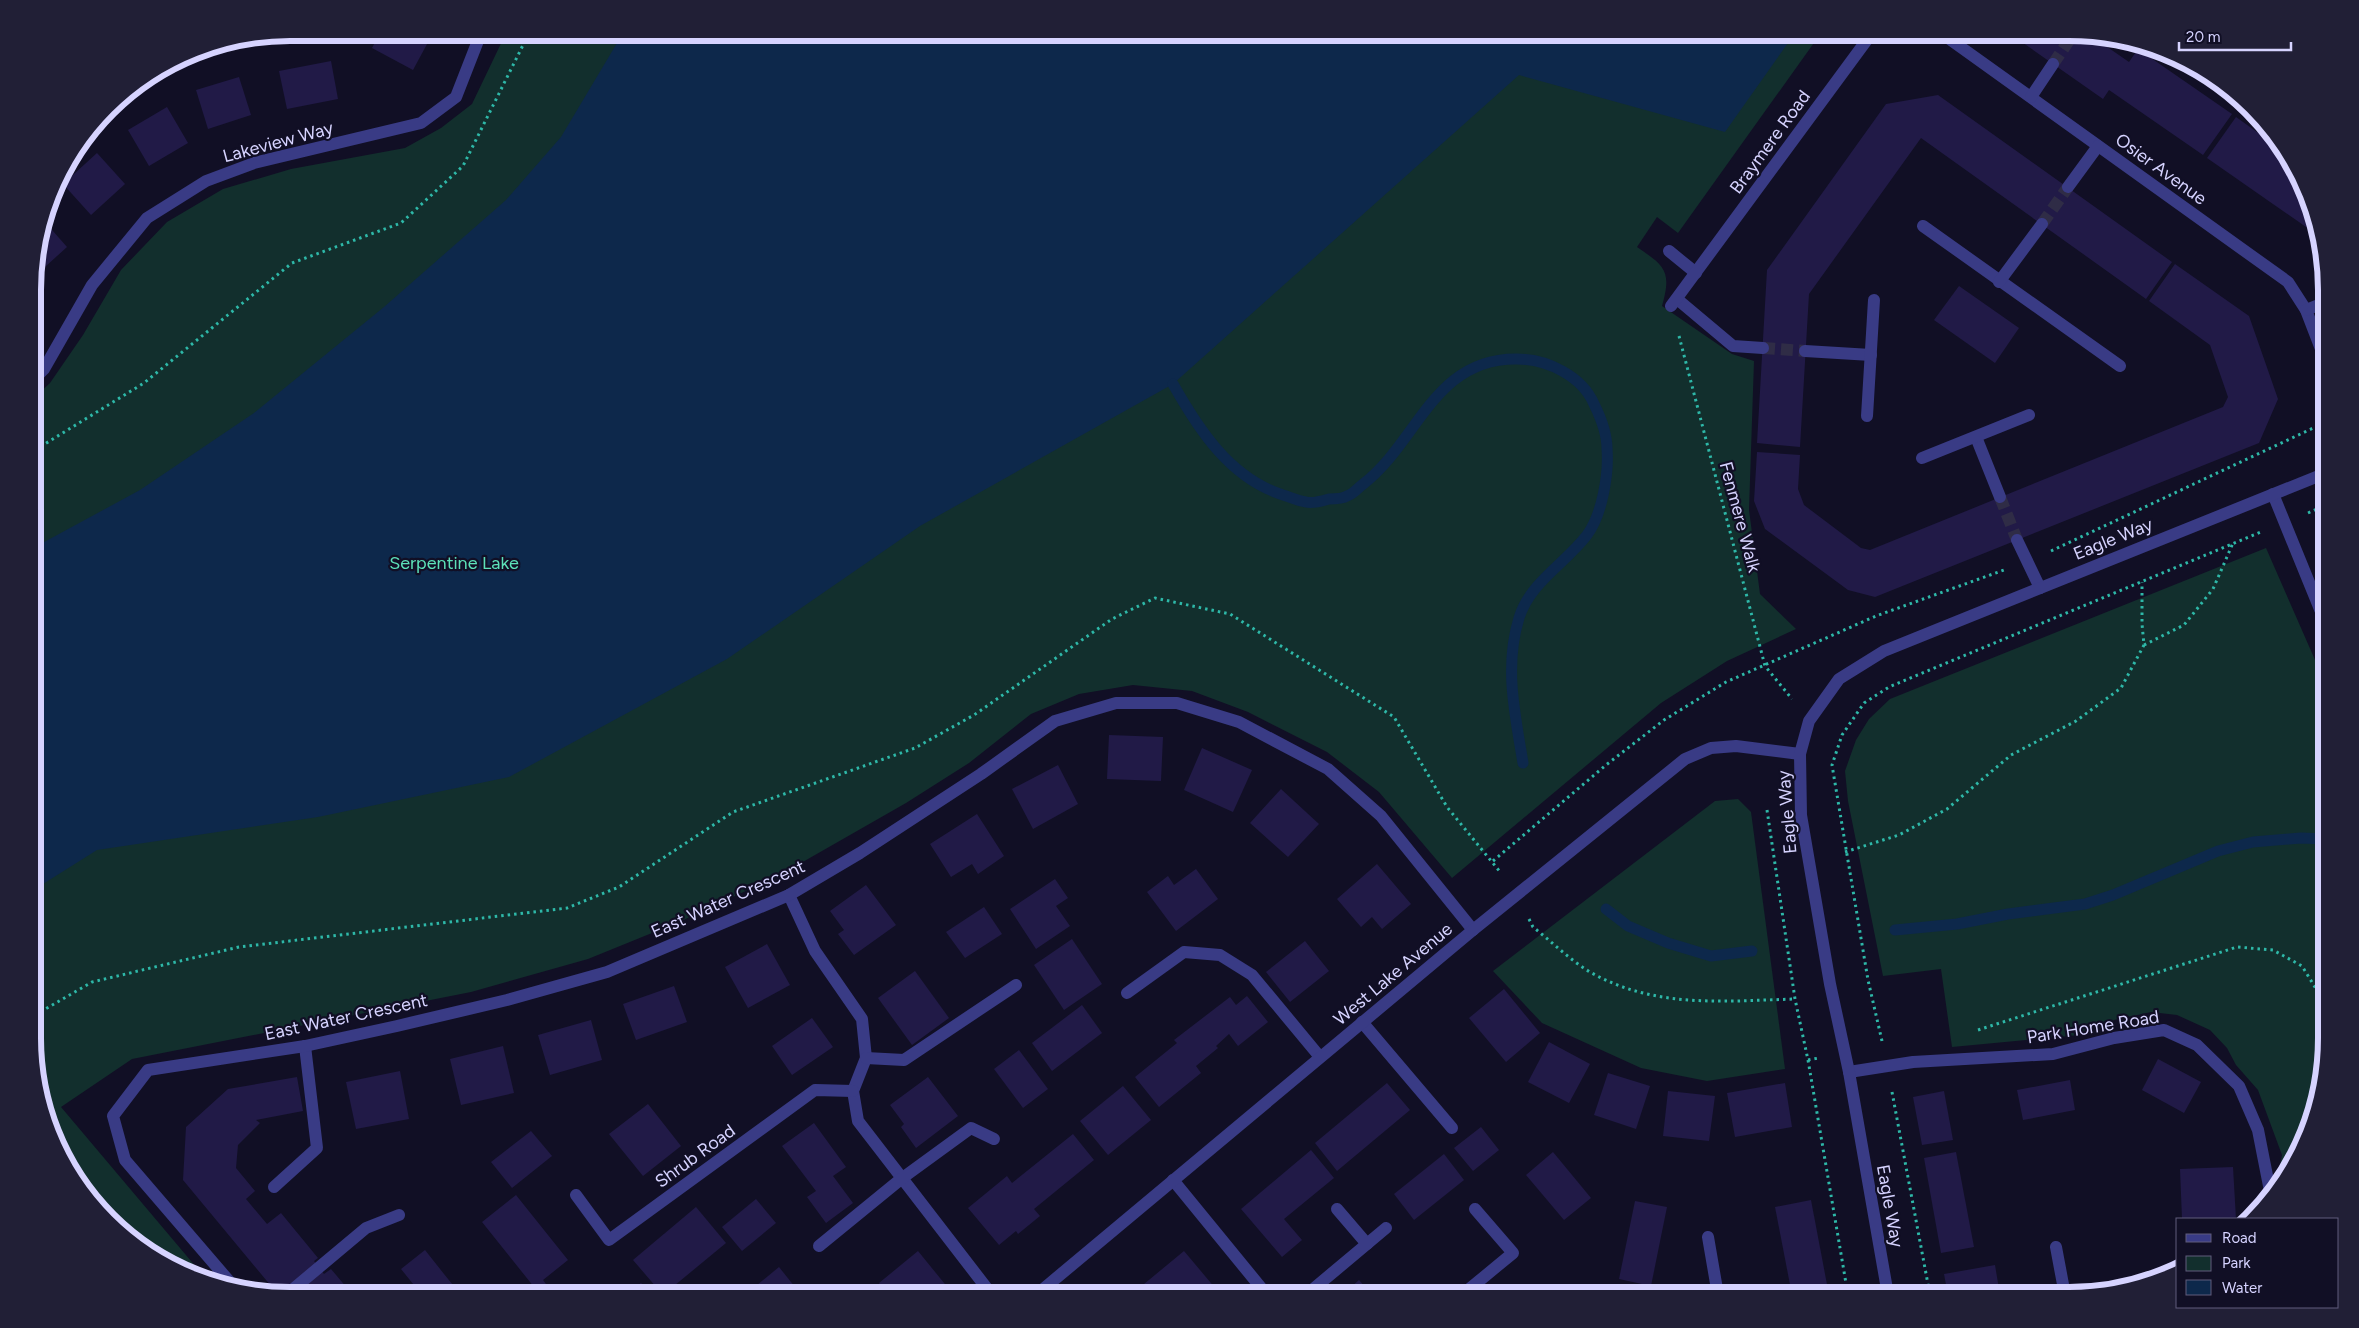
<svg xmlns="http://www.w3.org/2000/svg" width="2359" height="1328" viewBox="0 0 2359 1328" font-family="Figtree,sans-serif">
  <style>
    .green { fill: #122f2d }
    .water { fill: #0d284b }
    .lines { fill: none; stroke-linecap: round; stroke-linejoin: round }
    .stream { stroke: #0d284b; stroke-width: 11 }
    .building { fill: #211a47 }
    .minor-tunnel { stroke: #2f2c46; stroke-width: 12; stroke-dasharray: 12 6; stroke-linecap: butt }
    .path { stroke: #2eb8a8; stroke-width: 3; stroke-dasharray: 2.5 4; stroke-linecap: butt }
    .minor { stroke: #393b85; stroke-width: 12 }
    .labels { text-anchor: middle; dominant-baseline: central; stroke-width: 4.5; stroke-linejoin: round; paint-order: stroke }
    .street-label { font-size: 18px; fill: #d6d3ff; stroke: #110f25 }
    .park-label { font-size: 18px; fill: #5de1b9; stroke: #110f25 }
    .rim { fill: none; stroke: #d6d3ff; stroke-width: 6 }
  </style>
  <rect width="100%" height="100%" fill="#110f25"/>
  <!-- green -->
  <g class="green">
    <path d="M506,33h1315l-143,200 -21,-16 -20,30c28,19 35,24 25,59l70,48 22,7 -5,149 11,84 36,35 -69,32 -66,42 -209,175 -73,-86 -52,-40 -79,-40 -56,-21 -59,-6 -54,9 -48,20 -62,49 -63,40 -126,72 -101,47 -91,37 -117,33 -339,67 -71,48 146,173 -45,-19 -42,-30 -44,-50 -24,-45 -17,-65v-674l15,-14 33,-48 38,-65 46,-48 56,-33 68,-20 114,-21 36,-20 31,-24z"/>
    <polygon points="2266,548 2326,685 2326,1054 2318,1105 2292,1166 2280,1183 2278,1176 2282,1155 2258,1090 2236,1065 2227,1048 2210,1030 2177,1015 2151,1012 2114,1020 2100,1033 1952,1047 1941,969 1883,976 1848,801 1845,771 1856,740 1869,719 1890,699"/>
    <polygon points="1738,799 1751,812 1785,1069 1707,1081 1641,1068 1542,1023 1493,971 1715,801"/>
  </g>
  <!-- water -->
  <polygon class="water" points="623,33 1795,33 1725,132 1519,75 1173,384 920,526 727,659 509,777 318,817 97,850 35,889 35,547 140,490 254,413 384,307 506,200 561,137"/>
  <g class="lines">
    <!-- stream -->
    <g class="stream">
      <path d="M1173,384c26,46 57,94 110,111 7,2 15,6 23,7 7,2 16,-1 23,-3 5,0 13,0 18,-3 6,-2 11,-8 15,-11 56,-42 71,-127 155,-126 30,0 65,17 77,45 7,14 13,30 13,45 2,25 -5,66 -20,86 -22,29 -57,47 -68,83 -15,49 -4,96 4,145"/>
      <polyline points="1606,909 1628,926 1668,943 1711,956 1752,951"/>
      <polyline points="1895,930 1957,924 2008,914 2085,904 2113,895 2218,851 2253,842 2301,838 2326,839"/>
    </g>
  </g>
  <!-- building -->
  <g class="building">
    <polygon points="380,33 433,33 413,70 372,48"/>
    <polygon points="2009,33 2069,33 2090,35 2129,62 2138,49 2232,114 2203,155 2109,90 2103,99"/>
    <polygon points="331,61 338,99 287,109 279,71"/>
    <polygon points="239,77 251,115 208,129 196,90"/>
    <polygon points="1938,95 2172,262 2146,299 1921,138 1809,294 1800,447 1757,443 1767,270 1886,104"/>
    <polygon points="167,107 188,143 149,166 128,130"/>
    <polygon points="2236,117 2285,152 2313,208 2319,236 2207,158"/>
    <polygon points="97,153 125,184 91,215 63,184"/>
    <polygon points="45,222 67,247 35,276 35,257"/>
    <polygon points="2175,264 2249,316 2278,399 2259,443 1875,597 1848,590 1765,529 1754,501 1757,452 1800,455 1798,489 1804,505 1861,548 1870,550 2223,407 2228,397 2210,345 2149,301"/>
    <polygon points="1959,286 2019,328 1995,363 1934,320"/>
    <polygon points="1109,735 1163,737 1161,781 1107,779"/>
    <polygon points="1202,748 1252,770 1233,812 1184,790"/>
    <polygon points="1058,765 1078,804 1033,829 1012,789"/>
    <polygon points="1281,789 1319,824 1288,857 1250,823"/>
    <polygon points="977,814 1004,856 978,874 972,864 951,877 930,844"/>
    <polygon points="1377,864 1411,904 1382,929 1372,917 1361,927 1337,899"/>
    <polygon points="1196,869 1218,899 1176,931 1147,892 1168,876 1174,885"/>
    <polygon points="1055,879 1068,898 1056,906 1070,926 1036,949 1010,909"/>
    <polygon points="866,885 896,925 854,955 838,934 844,930 830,911"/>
    <polygon points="984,907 1002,934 965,958 946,932"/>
    <polygon points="1072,939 1102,984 1064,1010 1034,965"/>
    <polygon points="1305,941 1329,971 1290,1002 1266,972"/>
    <polygon points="767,944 790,985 748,1008 725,967"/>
    <polygon points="915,971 949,1018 912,1045 878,998"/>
    <polygon points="674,986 687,1022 636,1040 623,1004"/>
    <polygon points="1504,989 1540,1033 1506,1062 1469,1018"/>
    <polygon points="1247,996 1268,1022 1238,1046 1229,1034 1216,1046 1218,1048 1196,1066 1201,1073 1159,1107 1135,1077 1177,1043 1174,1040 1230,997 1236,1005"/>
    <polygon points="1082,1005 1102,1033 1052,1071 1032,1043"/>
    <polygon points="812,1018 833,1047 792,1075 772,1046"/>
    <polygon points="591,1020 602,1060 550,1075 538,1035"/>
    <polygon points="1549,1042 1590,1064 1569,1103 1528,1082"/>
    <polygon points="503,1046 514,1093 461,1105 450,1059"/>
    <polygon points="1019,1050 1048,1089 1023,1108 994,1069"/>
    <polygon points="2158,1059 2201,1082 2184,1113 2142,1090"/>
    <polygon points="400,1071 409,1119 356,1129 346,1082"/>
    <polygon points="1608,1073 1650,1086 1636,1129 1594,1115"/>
    <polygon points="297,1077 303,1111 256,1120 260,1123 238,1145 236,1168 255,1191 246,1199 267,1224 281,1213 318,1258 314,1261 324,1274 331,1269 353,1295 288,1295 282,1288 276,1292 183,1180 186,1127 228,1089"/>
    <polygon points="928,1077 958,1116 916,1148 901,1127 904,1124 890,1105"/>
    <polygon points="2070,1080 2075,1110 2023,1120 2017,1090"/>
    <polygon points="1387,1083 1410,1110 1337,1171 1315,1143"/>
    <polygon points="1785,1083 1792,1127 1735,1137 1727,1093"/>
    <polygon points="1123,1086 1151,1120 1108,1155 1080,1121"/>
    <polygon points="1668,1091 1715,1096 1709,1141 1663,1136"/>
    <polygon points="1944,1091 1953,1140 1922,1145 1913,1097"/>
    <polygon points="648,1104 681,1146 643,1176 609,1134"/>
    <polygon points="814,1123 846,1167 833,1176 853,1203 826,1223 807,1197 816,1191 782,1146"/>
    <polygon points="1481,1127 1499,1150 1473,1171 1454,1148"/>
    <polygon points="531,1131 552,1156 512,1188 491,1162"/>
    <polygon points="1073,1134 1094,1160 1034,1209 1040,1216 1018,1234 1016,1231 999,1245 968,1208 1007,1176 1012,1183"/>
    <polygon points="1311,1150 1334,1178 1284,1219 1302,1240 1282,1257 1241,1209"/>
    <polygon points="1553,1152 1591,1198 1564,1220 1526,1175"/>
    <polygon points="1956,1152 1974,1247 1941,1253 1924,1158"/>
    <polygon points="1444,1154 1464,1180 1414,1220 1394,1194"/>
    <polygon points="2233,1167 2236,1219 2182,1219 2180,1169"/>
    <polygon points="516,1195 568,1260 543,1280 554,1295 524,1295 534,1287 482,1222"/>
    <polygon points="756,1199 776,1223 742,1251 722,1227"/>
    <polygon points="1811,1200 1829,1295 1792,1295 1775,1207"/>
    <polygon points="1635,1201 1667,1207 1651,1286 1619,1279"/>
    <polygon points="696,1207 726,1243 663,1295 633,1260"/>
    <polygon points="425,1250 444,1274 461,1295 422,1295 401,1269"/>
    <polygon points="918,1251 953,1294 951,1295 878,1295 884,1290 879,1283"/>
    <polygon points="1184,1251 1221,1295 1130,1295 1138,1289"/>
    <polygon points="1995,1265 2000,1295 1948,1295 1944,1274"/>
    <polygon points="779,1267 799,1292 794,1295 745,1295"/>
    <polygon points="1359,1280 1372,1295 1342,1295"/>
    <polygon points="641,1283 652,1295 626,1295"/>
  </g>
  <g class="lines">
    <!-- minor-tunnel -->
    <g class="minor-tunnel">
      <polyline points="2053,64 2074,33"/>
      <polyline points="2042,224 2068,187"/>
      <polyline points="1763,348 1805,351"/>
      <polyline points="2000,497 2017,540"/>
    </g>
    <!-- path -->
    <g class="path">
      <polyline points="1679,336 1765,666 1792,699"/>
      <polyline points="35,450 144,383 292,263 401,223 463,166 529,33"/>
      <polyline points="2308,513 2326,505"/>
      <polyline points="2051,551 2326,422"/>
      <polyline points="2144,645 2184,625 2213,589 2233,543"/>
      <polyline points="1767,810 1795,999 1808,1060 1848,1295"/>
      <polyline points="1845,852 1899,835 1947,809 2011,755 2076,721 2121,688 2144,645 2142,624 2142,582"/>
      <polyline points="1493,861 1606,765 1664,720 1726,682 1876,616 2004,570"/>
      <path d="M1529,919l4,8c19,15 37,33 57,45 65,37 134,29 205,27"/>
      <polyline points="35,1015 92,982 239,947 567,908 619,887 733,812 915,748 974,715 1112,619 1155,598 1230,614 1394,717 1447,807 1501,873"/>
      <polyline points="1978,1030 2237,947 2273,950 2302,966 2318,992 2326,1026"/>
      <polyline points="1882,1041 1868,980 1832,765 1842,735 1864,703 1889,687 2261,532"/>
      <polyline points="1808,1060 1819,1058"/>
      <polyline points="1892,1092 1930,1295"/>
    </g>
    <!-- minor -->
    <g class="minor">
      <polyline points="1941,33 2288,282 2306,310 2326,362"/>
      <polyline points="2031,97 2053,64"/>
      <polyline points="2068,187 2098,146"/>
      <polyline points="1923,226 2120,366"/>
      <polyline points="1669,251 1696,273"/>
      <polyline points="1999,282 2042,224"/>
      <polyline points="1677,299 1733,346 1763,348"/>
      <polyline points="1671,306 1872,33"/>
      <polyline points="2306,310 2326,302"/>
      <polyline points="1805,351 1871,355"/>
      <polyline points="35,378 44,369 92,285 147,218 206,181 254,163 421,123 456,97 481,33"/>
      <polyline points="1867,416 1874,300"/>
      <polyline points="1976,437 2000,497"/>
      <polyline points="1922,458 2029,415"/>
      <polyline points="2273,494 2326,624"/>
      <polyline points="2017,540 2040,588"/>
      <polyline points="789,895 815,951 862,1019 866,1058 853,1091 858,1121 992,1295"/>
      <polyline points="1127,993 1184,952 1220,955 1252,975 1320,1057"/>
      <polyline points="1362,1022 1452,1128"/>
      <polyline points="866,1058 904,1060 1016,985"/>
      <polyline points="1849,1072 1913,1062 2053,1054 2114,1038 2164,1030 2197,1045 2239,1086 2258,1130 2271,1196"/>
      <polyline points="1173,1180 1267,1295"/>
      <polyline points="274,1187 317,1148 305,1046"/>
      <polyline points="576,1195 609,1240 815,1090 853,1091"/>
      <polyline points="1337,1209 1367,1244"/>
      <polyline points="1708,1237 1718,1295"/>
      <polyline points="819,1246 901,1179 971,1128 994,1139"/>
      <polyline points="2056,1247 2065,1295"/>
      <polyline points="235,1288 125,1160 113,1116 148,1070 305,1046 397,1026 507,1000 607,972 789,895 860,853 981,774 1055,721 1116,703 1177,703 1239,722 1328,769 1381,816 1473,930"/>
      <polyline points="286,1295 366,1228 399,1215"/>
      <polyline points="1036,1295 1473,930 1685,759 1711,748 1736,746 1800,754"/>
      <polyline points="1306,1295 1386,1228"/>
      <polyline points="1462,1295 1513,1253 1475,1209"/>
      <polyline points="1888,1295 1849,1072 1830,984 1801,815 1800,754 1809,721 1839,679 1884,651 2326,473"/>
    </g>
  </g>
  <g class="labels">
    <!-- street labels -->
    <g class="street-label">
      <text transform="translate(278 142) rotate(-15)">Lakeview Way</text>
      <text transform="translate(1770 142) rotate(-54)">Braymere Road</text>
      <text transform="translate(2161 169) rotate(36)">Osier Avenue</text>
      <text transform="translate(1740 517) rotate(75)">Fenmere Walk</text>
      <text transform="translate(2113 539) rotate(-22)">Eagle Way</text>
      <text transform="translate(1787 812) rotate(-95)">Eagle Way</text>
      <text transform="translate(728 899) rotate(-24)">East Water Crescent</text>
      <text transform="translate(1393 974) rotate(-40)">West Lake Avenue</text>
      <text transform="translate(346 1017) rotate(-12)">East Water Crescent</text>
      <text transform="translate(2093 1027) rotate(-9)">Park Home Road</text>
      <text transform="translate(695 1156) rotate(-36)">Shrub Road</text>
      <text transform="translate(1890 1206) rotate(80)">Eagle Way</text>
    </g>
    <!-- park labels -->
    <g class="park-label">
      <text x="454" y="563">Serpentine Lake</text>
    </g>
  </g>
  <!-- crop -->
  <path d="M0 0H2359V1328H0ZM290 41H2069A249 249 0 0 1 2318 290V1038A249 249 0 0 1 2069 1287H290A249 249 0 0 1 41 1038V290A249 249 0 0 1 290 41Z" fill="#211f36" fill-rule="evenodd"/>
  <path class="rim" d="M290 41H2069A249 249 0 0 1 2318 290V1038A249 249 0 0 1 2069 1287H290A249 249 0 0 1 41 1038V290A249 249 0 0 1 290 41Z"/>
  <!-- legend -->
  <rect x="2176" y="1218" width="162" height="90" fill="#110f25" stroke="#605d7c"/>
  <rect x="2186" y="1234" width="25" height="8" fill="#393b85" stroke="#605d7c"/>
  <text x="2222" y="1243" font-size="15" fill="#d6d3ff">Road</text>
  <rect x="2186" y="1256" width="25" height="15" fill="#122f2d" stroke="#605d7c"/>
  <text x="2222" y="1268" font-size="15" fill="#d6d3ff">Park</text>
  <rect x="2186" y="1280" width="25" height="15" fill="#0d284b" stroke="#605d7c"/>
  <text x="2222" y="1293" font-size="15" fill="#d6d3ff">Water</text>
  <!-- scale -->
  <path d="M2179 42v8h112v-8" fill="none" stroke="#d6d3ff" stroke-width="2.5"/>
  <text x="2186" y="42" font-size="15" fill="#d6d3ff" stroke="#110f25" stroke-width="4" paint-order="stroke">20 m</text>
</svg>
